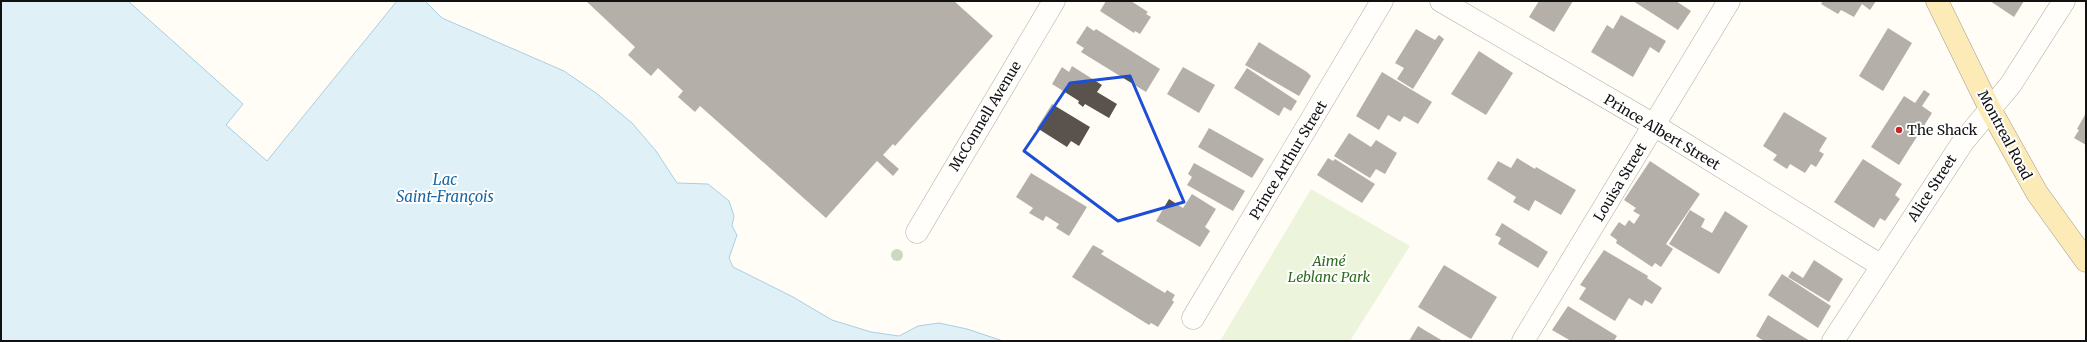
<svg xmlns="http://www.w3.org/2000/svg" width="2087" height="342" viewBox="0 0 2087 342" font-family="Merriweather,serif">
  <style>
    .green { fill: #d5ebbd }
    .water { fill: #b9e0f7; stroke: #3f96cf }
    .building { fill: #5a524d }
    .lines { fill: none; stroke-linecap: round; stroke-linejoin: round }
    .minor-casing { stroke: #444; stroke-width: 23 }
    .major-casing { stroke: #222; stroke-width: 23 }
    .minor { stroke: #fff; stroke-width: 22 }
    .major { stroke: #f9d66b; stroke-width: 22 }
    .tree { fill: #8dad7f }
    .marked { fill: none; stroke: #1d4ed8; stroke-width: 3; stroke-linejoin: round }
    .poi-dot { fill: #c4262e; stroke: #fff; stroke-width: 1.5 }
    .labels { text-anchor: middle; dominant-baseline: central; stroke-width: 4; stroke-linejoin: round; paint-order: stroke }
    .street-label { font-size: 14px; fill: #111; stroke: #fff }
    .poi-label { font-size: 14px; fill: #111; stroke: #fff; text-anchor: start }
    .park-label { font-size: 14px; font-style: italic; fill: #2f6b1f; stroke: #fff }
    .water-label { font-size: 15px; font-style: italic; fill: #1768a6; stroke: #fff }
  </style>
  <rect width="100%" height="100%" fill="#fffdf5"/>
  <!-- green -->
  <polygon class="green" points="1311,189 1410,246 1350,341 1220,341"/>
  <!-- water -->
  <polygon class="water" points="1,1 128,1 243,104 226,125 267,161 397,1 425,1 442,18 564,71 596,93 632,123 656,151 677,183 708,184 729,201 734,216 732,226 737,235 729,258 733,267 793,297 832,320 871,332 899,336 918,326 939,323 967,329 1003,341 1,341"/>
  <!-- building -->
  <g class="building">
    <polygon points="586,1 954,1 993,36 895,146 893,144 883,155 899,169 893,176 877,161 826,218 700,106 695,112 678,97 683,91 658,68 651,76 628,55 635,47"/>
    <polygon points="1106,1 1131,1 1148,12 1146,14 1151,17 1140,34 1135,31 1134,33 1100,11"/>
    <polygon points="1539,1 1573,1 1554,32 1529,17"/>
    <polygon points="1633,1 1676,1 1691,11 1678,30"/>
    <polygon points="1823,1 1876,1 1870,10 1862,4 1854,17 1841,10 1838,14 1821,4"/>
    <polygon points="1990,1 2024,1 2014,17"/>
    <polygon points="1621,15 1666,41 1659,53 1650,47 1633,77 1591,52 1607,25 1613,29"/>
    <polygon points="1087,26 1094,31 1096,29 1160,69 1146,92 1081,52 1084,48 1076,43"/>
    <polygon points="1888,28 1912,43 1883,91 1859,76"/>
    <polygon points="1416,29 1435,40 1439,35 1444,39 1413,89 1397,79 1404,68 1395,63"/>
    <polygon points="1259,42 1307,72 1311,76 1299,96 1245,65"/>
    <polygon points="1479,51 1513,73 1486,115 1451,94"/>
    <polygon points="1072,66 1102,85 1097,92 1117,104 1109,118 1085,104 1083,107 1078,103 1079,101 1052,84 1062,67 1069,72"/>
    <polygon points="1183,67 1215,85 1199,113 1167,94"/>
    <polygon points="1247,68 1297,101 1291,111 1284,107 1279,116 1234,88"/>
    <polygon points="1382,72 1432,102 1418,124 1404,116 1400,122 1388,115 1379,130 1356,116"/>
    <polygon points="1924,90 1930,94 1922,106 1932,113 1899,165 1871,147 1904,96 1915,103"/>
    <polygon points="1052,104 1090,127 1079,146 1071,141 1067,147 1037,128"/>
    <polygon points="1784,112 1827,138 1819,151 1824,154 1816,167 1811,164 1805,173 1790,164 1787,169 1773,160 1777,155 1763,146"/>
    <polygon points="2086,113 2086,145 2074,138 2079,130 2077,129"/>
    <polygon points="1209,128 1264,159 1252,178 1198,147"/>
    <polygon points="1349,133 1371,147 1376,140 1397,153 1385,174 1376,169 1370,178 1334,156"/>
    <polygon points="1328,158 1333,161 1335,159 1375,184 1362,203 1317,175"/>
    <polygon points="1517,158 1535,169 1536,167 1576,190 1561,215 1535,200 1529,211 1513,202 1516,197 1487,179 1498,161 1511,168"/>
    <polygon points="1863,159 1902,184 1895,195 1900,199 1885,221 1880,218 1874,228 1834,202"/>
    <polygon points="1650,161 1700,194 1666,244 1673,249 1661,267 1655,263 1652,267 1616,243 1617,240 1610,235 1619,222 1625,226 1629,220 1634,224 1640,215 1633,211 1636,208 1624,200"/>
    <polygon points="1194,163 1245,191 1233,211 1187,185 1192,177 1188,174"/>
    <polygon points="1031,173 1087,207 1069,236 1056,228 1059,224 1046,216 1043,221 1029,213 1033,208 1016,197"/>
    <polygon points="1192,194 1216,209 1205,227 1210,231 1200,247 1156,221 1169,199 1183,208"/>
    <polygon points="1690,210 1705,219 1701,227 1712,233 1725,211 1748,226 1719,274 1669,244"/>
    <polygon points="1502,223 1548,252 1538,268 1498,244 1501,238 1495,235"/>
    <polygon points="1093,245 1104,251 1101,254 1165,293 1167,290 1175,295 1172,300 1174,302 1158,327 1151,323 1149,325 1072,277"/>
    <polygon points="1604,250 1648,276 1647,278 1662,288 1652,304 1645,300 1642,306 1629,298 1615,321 1579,299 1586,288 1580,285"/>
    <polygon points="1814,260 1843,279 1829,302 1788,277 1792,271 1803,278"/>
    <polygon points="1444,265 1497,297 1471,339 1418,307"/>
    <polygon points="1782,274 1831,306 1818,328 1768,295"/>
    <polygon points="1568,306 1617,336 1614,341 1571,341 1552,330"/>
    <polygon points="1768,315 1776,320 1810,341 1764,341 1756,336"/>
    <polygon points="1418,326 1426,331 1443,341 1409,341"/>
  </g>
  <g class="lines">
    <defs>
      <g id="minor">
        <polyline points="1441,1 1654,125 1872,260 1882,264"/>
        <polyline points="917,232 1054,1"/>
        <polyline points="1193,318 1382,1"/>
        <polyline points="1523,341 1729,1"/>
        <polyline points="1833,341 1963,142 2011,84 2064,1"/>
      </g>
      <polyline id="major" points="1937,1 1990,109 2037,193 2086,261"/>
    </defs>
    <!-- minor casing -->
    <use href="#minor" class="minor-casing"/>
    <!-- major casing -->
    <use href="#major" class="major-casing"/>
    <!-- minor -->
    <use href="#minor" class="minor"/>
    <!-- major -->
    <use href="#major" class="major"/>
  </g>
  <!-- trees -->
  <circle class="tree" cx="897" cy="255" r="6"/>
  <!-- marked area -->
  <path d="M0 0H2087V342H0ZM1130,76l54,126 -66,19 -94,-70 46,-68z" fill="#fffdf5" fill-opacity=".55" fill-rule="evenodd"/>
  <path class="marked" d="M1130,76l54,126 -66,19 -94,-70 46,-68z"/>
  <!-- markers -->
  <circle class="poi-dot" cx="1899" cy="130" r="4"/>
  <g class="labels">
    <!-- street labels -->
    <g class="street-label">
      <text transform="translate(985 116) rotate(-59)">McConnell Avenue</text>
      <text transform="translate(1662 132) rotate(31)">Prince Albert Street</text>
      <text transform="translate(2005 135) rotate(62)">Montreal Road</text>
      <text transform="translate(1288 160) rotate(-59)">Prince Arthur Street</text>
      <text transform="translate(1620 182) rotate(-59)">Louisa Street</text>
      <text transform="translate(1932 188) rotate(-57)">Alice Street</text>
    </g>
    <!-- poi labels -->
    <g class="poi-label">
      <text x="1907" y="130">The Shack</text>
    </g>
    <!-- park labels -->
    <g class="park-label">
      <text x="1329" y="261">Aimé<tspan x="1329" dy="16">Leblanc Park</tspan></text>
    </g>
    <!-- water labels -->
    <g class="water-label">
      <text x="445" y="179">Lac<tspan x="445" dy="17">Saint-François</tspan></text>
    </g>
  </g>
  <!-- border -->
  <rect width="2087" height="342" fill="none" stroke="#111111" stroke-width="4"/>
</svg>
